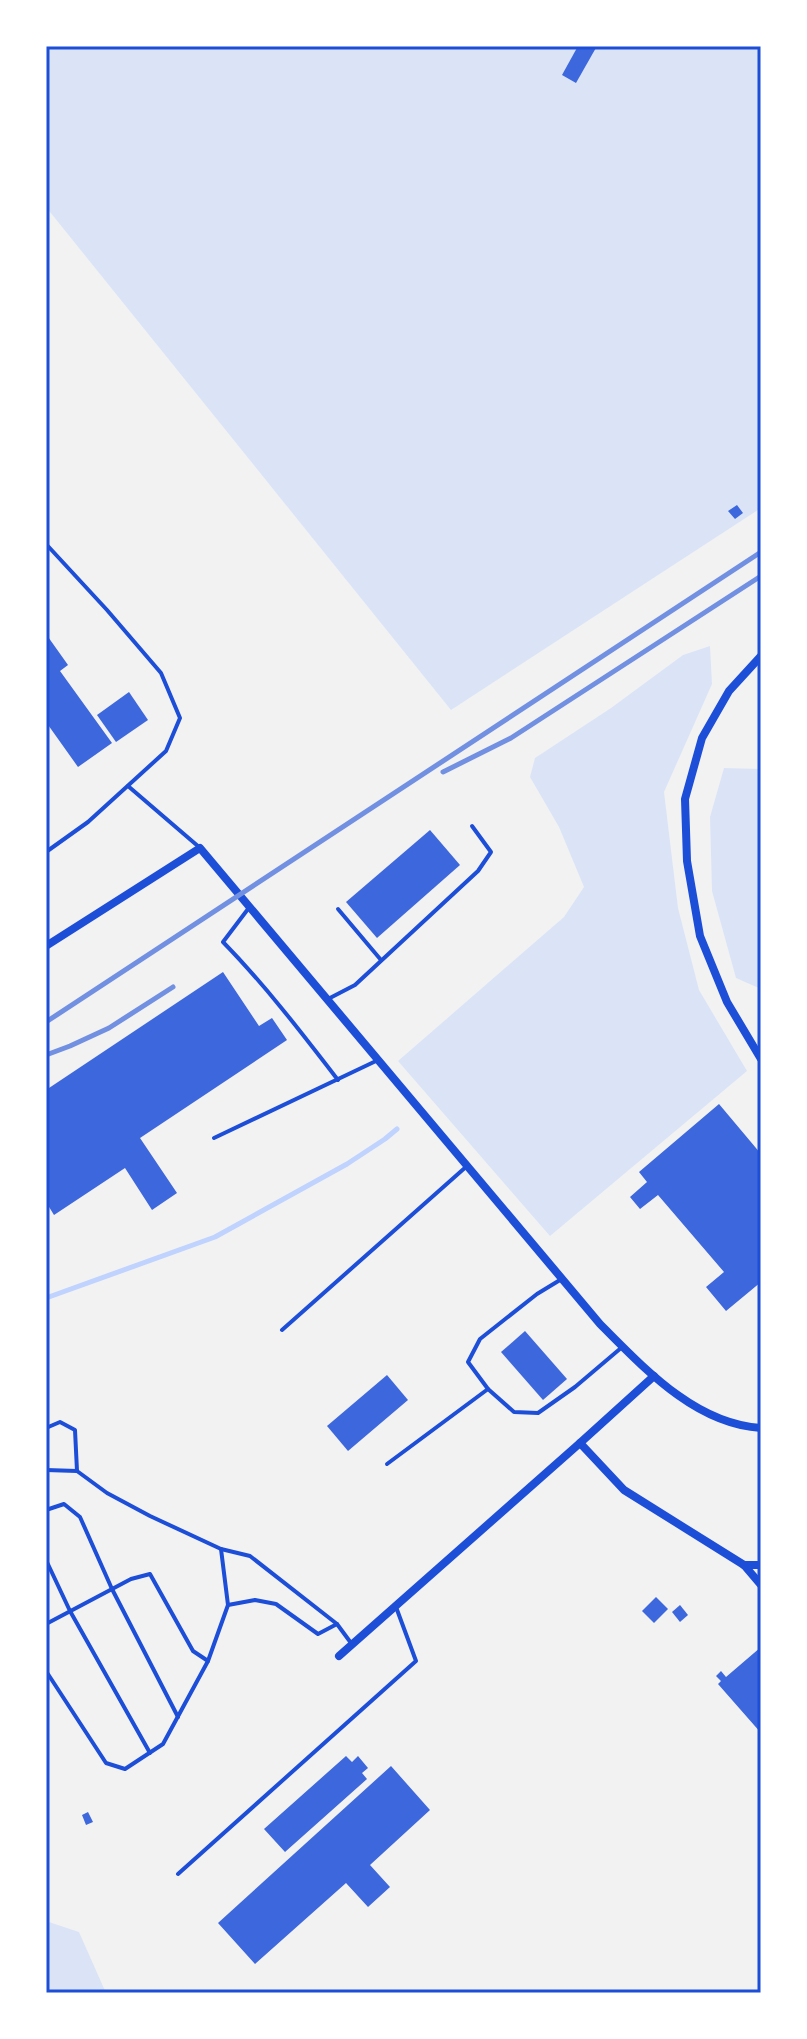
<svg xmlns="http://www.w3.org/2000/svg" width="807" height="2039" viewBox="0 0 807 2039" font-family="Overpass,sans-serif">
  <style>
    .green { fill: #dbe4f7 }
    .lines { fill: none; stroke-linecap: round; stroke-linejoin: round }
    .stream { stroke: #bfd3fe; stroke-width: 5 }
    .building { fill: #3d67dc }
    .service { stroke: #1d4ed8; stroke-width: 4 }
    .minor { stroke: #1d4ed8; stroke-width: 8 }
    .rail { stroke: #7290e2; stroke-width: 5 }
    .neatline { fill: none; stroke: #1d4ed8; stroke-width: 3 }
  </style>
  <rect width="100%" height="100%" fill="#f2f2f2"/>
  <!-- green -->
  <g class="green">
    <polygon points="46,46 761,46 761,508 451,710 46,207"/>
    <polygon points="710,646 712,684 664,792 678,908 699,990 747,1071 550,1236 398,1061 564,917 584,887 559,827 530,777 535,758 611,708 683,655"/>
    <polygon points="724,768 761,769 761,989 736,978 712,891 710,817"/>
    <polygon points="46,1921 79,1932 106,1993 46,1993"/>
  </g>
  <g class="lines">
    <!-- stream -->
    <polyline class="stream" points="46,1298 215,1237 347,1164 385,1139 397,1129"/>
  </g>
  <!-- building -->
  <g class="building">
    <polygon points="578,46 597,46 576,83 562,75"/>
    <polygon points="737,505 743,513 735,519 728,511"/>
    <polygon points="46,634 68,665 60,671 112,743 78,767 46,722"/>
    <polygon points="129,692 148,720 116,742 97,715"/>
    <polygon points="430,830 460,865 377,938 346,902"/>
    <polygon points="223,972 259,1026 272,1018 287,1040 140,1138 177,1193 152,1210 125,1168 54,1215 46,1202 46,1090"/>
    <polygon points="719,1104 761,1154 761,1282 726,1311 706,1287 724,1272 658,1195 640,1209 630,1197 647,1182 639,1172"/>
    <polygon points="525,1331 567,1379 543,1400 501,1352"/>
    <polygon points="387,1375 408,1400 348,1451 327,1426"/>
    <polygon points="656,1597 668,1609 654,1623 642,1611"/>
    <polygon points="680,1605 688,1615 680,1622 672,1612"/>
    <polygon points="761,1647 761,1733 718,1684 721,1681 716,1676 721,1671 726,1677"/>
    <polygon points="346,1756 352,1762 358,1756 368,1768 362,1773 367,1779 285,1852 264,1829"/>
    <polygon points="391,1766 430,1810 370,1865 390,1887 368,1907 346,1883 255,1964 218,1923"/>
    <polygon points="88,1812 93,1822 86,1825 82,1815"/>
  </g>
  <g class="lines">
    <!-- service -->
    <g class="service">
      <polyline points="46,544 107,610 161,673 180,718 166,751 88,822 46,852"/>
      <polyline points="128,786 199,847"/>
      <path d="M248,909l-25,33c42,43 78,90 115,138"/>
      <polyline points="338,909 381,960"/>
      <polyline points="328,999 355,985 478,871 491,852 472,826"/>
      <polyline points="214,1138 376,1061"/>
      <polyline points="560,1280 537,1294 480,1339 468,1362 488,1389 514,1412 538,1413 575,1387 621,1348"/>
      <polyline points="282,1330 467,1166"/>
      <polyline points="46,1428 60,1422 75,1430 77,1471"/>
      <polyline points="387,1464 488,1389"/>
      <polyline points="46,1470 77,1471 107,1493 150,1516 221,1549 250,1556 337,1624 351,1643"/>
      <polyline points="46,1510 64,1504 80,1517 112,1589 178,1717"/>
      <polyline points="46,1560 70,1611 150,1753"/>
      <polyline points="228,1605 255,1600 276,1604 318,1634 337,1624"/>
      <polyline points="46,1624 131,1579 150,1574 193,1651 208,1661 163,1744 125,1769 106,1763 46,1671"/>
      <polyline points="208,1661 228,1605 221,1549"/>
      <polyline points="178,1874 416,1661 396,1607"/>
    </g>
    <!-- minor -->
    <g class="minor">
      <polyline points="761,656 729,691 702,738 685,799 687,861 700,936 727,1002 761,1059"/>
      <path d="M46,946l154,-98 400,476c44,44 95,100 161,104"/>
      <polyline points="654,1376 580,1443 624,1490 744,1565 761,1585"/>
      <polyline points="744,1565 761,1565"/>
      <polyline points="339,1656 580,1443"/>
    </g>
    <!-- rail -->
    <g class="rail">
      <polyline points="443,772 511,738 761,576"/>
      <polyline points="46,1022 761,552"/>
      <polyline points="46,1055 70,1046 109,1028 173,987"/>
    </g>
  </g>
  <!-- border -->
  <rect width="807" height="2039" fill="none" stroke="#ffffff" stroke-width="96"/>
  <rect x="48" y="48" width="711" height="1943" class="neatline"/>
</svg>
